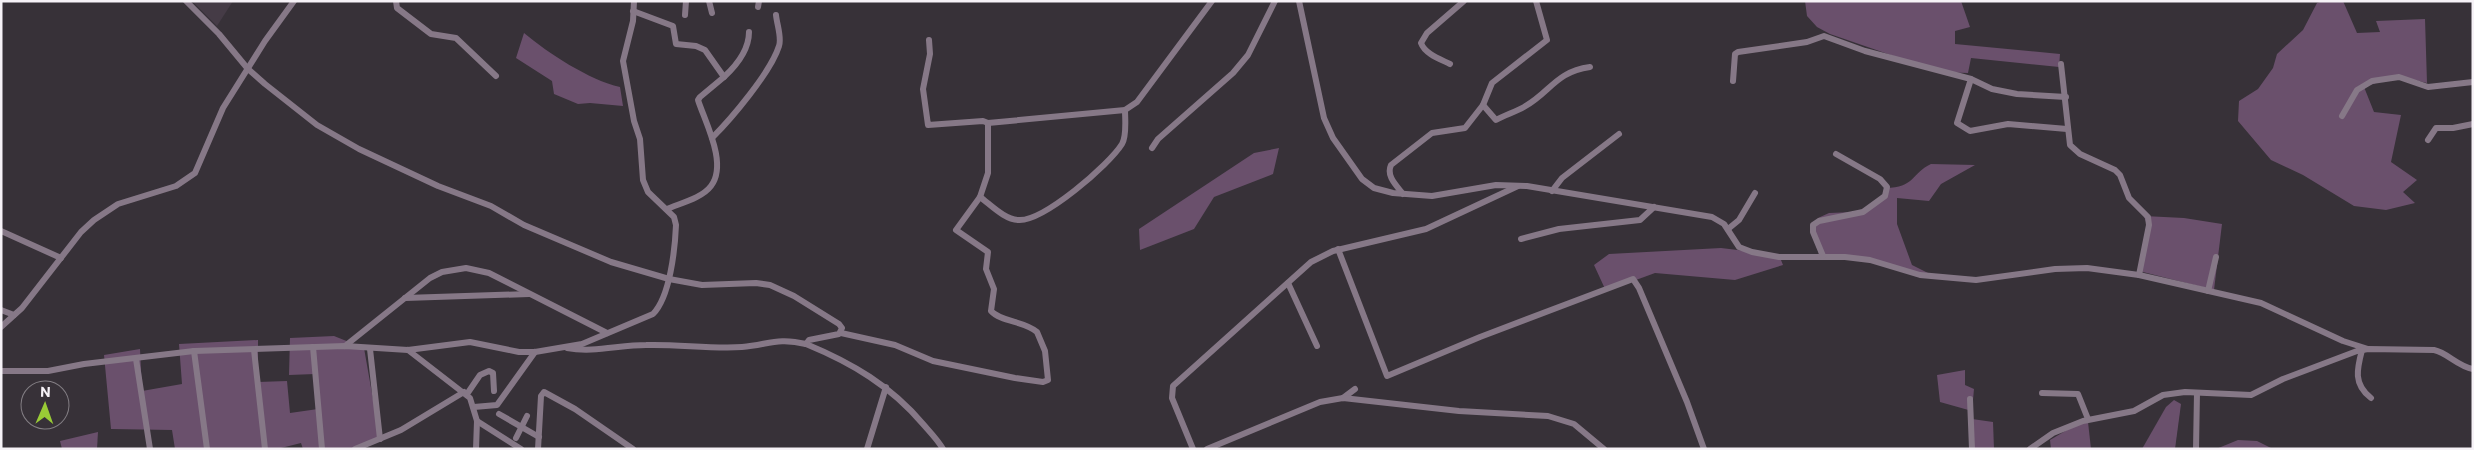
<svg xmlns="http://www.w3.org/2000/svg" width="2474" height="450" viewBox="0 0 2474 450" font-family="Commissioner,sans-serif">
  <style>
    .built { fill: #453b46 }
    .green { fill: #6a506c }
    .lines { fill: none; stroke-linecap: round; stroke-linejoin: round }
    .minor { stroke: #867887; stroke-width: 6 }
  </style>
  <rect width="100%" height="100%" fill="#373138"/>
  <!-- built -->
  <polygon class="built" points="192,1 233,1 217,26"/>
  <!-- green -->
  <g class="green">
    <polygon points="1805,1 1961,1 1970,27 1955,31 1955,44 2060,54 2059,67 1971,58 1968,73 1940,72 1830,34 1817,27 1807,16"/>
    <polygon points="2323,1 2343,1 2357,33 2380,32 2376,21 2425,19 2427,83 2397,76 2364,87 2374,112 2401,115 2391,162 2417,180 2403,192 2415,203 2386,210 2354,206 2303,175 2271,160 2238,121 2239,101 2258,89 2273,68 2277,54 2303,30 2317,3"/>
    <path d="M524,33c24,20 65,47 96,54l3,19 -33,-3 -12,1 -24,-10 -2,-13 -36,-23z"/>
    <polygon points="1279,148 1273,174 1214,197 1194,229 1140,250 1139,229 1254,153"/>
    <path d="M1931,164l44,1 -34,19 -12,17 -32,-3v26l15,41 22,11 -50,-12 -65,-9 -5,-30 4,-7 11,-5 26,-1 23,-9 8,-15c28,0 26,-15 45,-24z"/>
    <polygon points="2144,216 2184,218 2222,224 2214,290 2139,271 2148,228"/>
    <polygon points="1721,248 1779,255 1783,265 1735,280 1655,273 1606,291 1594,265 1609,254"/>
    <polygon points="334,336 364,348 380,439 355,449 303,449 301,443 277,449 175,449 172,430 111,429 104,355 140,349 142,391 182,384 179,344 258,340 258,382 287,381 290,413 318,409 315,374 289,375 290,338"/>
    <polygon points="1965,370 1965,385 1974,389 1972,411 1940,402 1937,375"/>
    <polygon points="2174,400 2181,404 2175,449 2142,449 2166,407"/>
    <polygon points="1972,419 1993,422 1994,449 1970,449"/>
    <polygon points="2088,422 2091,449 2051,449 2050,440 2072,427"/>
    <polygon points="98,432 97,449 62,449 60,441"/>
    <polygon points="2238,440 2257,441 2273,449 2216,449"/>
  </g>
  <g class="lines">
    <!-- minor -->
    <g class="minor">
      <path d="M186,1l33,33 29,35 17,15 52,41 42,24 79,37 53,20 33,19 87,37 58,17 33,6 54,-2 14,2 24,11 45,28 3,4 -3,6 -30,6 -3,4c46,19 85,42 117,80 7,8 15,16 20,25"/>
      <polyline points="396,1 397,8 431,34 456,38 496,76"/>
      <polyline points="709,1 712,13"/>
      <polyline points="1299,1 1324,118 1333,138 1362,179 1374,188 1393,193 1432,196 1496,185 1527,186 1712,217 1724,224 1739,247 1752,252 1779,257 1845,257 1870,260 1920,275 1976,280 2055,269 2087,268 2139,275 2261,303 2343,341 2368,349"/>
      <polyline points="758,7 759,1"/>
      <path d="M633,11l40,15 3,18 20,2 9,4 19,27 -24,20 -2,3c7,22 30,64 13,86 -9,12 -30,17 -44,23"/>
      <polyline points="685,15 686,1"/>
      <polyline points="929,40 930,54 923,89 928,125 983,121 988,123 1125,110 1137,102 1212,1"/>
      <path d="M1450,64c-10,-5 -25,-10 -29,-21l6,-10 37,-32"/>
      <polyline points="2061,64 2070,145 2080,154 2115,170 2120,175 2129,198 2148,217 2149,225 2139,275"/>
      <path d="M724,77c13,-12 25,-27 25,-45"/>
      <polyline points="1971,79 1957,123 1970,131 2008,124 2067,129"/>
      <polyline points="1733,81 1735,54 1738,52 1807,42 1824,36 1865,51 1971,79 1992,89 2017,94 2066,97"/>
      <path d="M1483,105l13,15c9,-5 19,-8 28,-13 27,-15 31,-35 66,-40"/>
      <polyline points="2342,116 2357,90 2372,81 2399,77 2428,87 2473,82"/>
      <path d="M712,138c19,-19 59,-66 67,-92 3,-8 -2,-21 -3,-31"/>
      <polyline points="2428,140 2436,128 2453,128 2473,124"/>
      <polyline points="1152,148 1158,139 1233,73 1248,55 1275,1"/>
      <polyline points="1552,191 1562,178 1619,134"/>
      <path d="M1403,194c-7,-9 -17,-18 -12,-29l41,-32 33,-5 18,-23 9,-22 55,-43 -11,-39"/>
      <path d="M980,197c11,8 25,23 39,23 25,1 90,-55 103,-76 5,-8 3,-25 3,-34"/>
      <polyline points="1728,229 1739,220 1755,193"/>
      <polyline points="1,231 61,258"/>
      <polyline points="1521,239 1559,229 1640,220 1654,207"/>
      <polyline points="1338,249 1387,376 1480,337 1633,279 1639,288 1687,402 1704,449"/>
      <polyline points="1823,256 1813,232 1813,225 1819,221 1863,212 1885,196 1887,187 1880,179 1836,154"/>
      <polyline points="1288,283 1317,346"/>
      <polyline points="2208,291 2216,257"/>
      <polyline points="405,298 529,294"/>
      <polyline points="1,310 14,315"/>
      <polyline points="1,327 22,308 81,232 94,220 118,204 176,186 195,173 223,108 265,41 294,1"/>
      <path d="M841,333l54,12 38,16 82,17 28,4 5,-2 -3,-29 -8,-19c-12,-11 -36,-10 -46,-21l3,-22 -8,-20 2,-17 -32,-22 24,-33 8,-24v-50"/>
      <polyline points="345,346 430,278 442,272 466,268 489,273 607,333"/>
      <polyline points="313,347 322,449"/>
      <path d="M567,348c27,5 52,-3 79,-3 32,-1 64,4 96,2 26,-2 35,-10 64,-3"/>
      <polyline points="370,349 380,439"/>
      <polyline points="254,350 265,449"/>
      <polyline points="408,350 470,398 477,421 476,449"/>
      <path d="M2362,350c-5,19 -9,34 9,48"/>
      <polyline points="194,351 207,449"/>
      <polyline points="136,359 150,449"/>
      <path d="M1,371h47l36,-7 110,-13 151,-5 63,4 62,-8 49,10h16l47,-8 71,-30c17,-17 22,-65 23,-89l-2,-8 -26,-25 -5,-12 -3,-41 -6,-18 -11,-60 10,-40 1,-20"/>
      <polyline points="2042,393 2078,394 2088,419"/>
      <polyline points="467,394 480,375 489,371 493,373 494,391"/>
      <polyline points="1343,398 1355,389"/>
      <polyline points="1970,399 1972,449"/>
      <polyline points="474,407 497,405 535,352"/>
      <polyline points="499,414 539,437"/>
      <polyline points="477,421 521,449"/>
      <polyline points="516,438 527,416"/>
      <polyline points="355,449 401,430 464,392"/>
      <polyline points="538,449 541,396 544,392 575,409 633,449"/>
      <polyline points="867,449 886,387"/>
      <polyline points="1193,449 1172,398 1173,386 1311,262 1333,251 1426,229 1518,186"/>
      <polyline points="1207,449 1320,402 1343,398 1459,411 1548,416 1574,424 1604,449"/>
      <path d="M2030,449l23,-16 30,-12 51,-10 29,-16 22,-3 66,3 32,-16 74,-28 11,-2 66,1c14,3 23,16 39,19"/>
      <polyline points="2196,449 2197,393"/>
    </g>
  </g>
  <!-- border -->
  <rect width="2474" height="450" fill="none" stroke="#f6f2f7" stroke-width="5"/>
  <!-- north arrow -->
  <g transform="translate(45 405) rotate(2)"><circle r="24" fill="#373138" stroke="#837e84"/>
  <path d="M0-4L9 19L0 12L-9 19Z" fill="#99cb36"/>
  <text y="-8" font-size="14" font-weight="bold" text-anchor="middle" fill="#f6f2f7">N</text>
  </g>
</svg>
